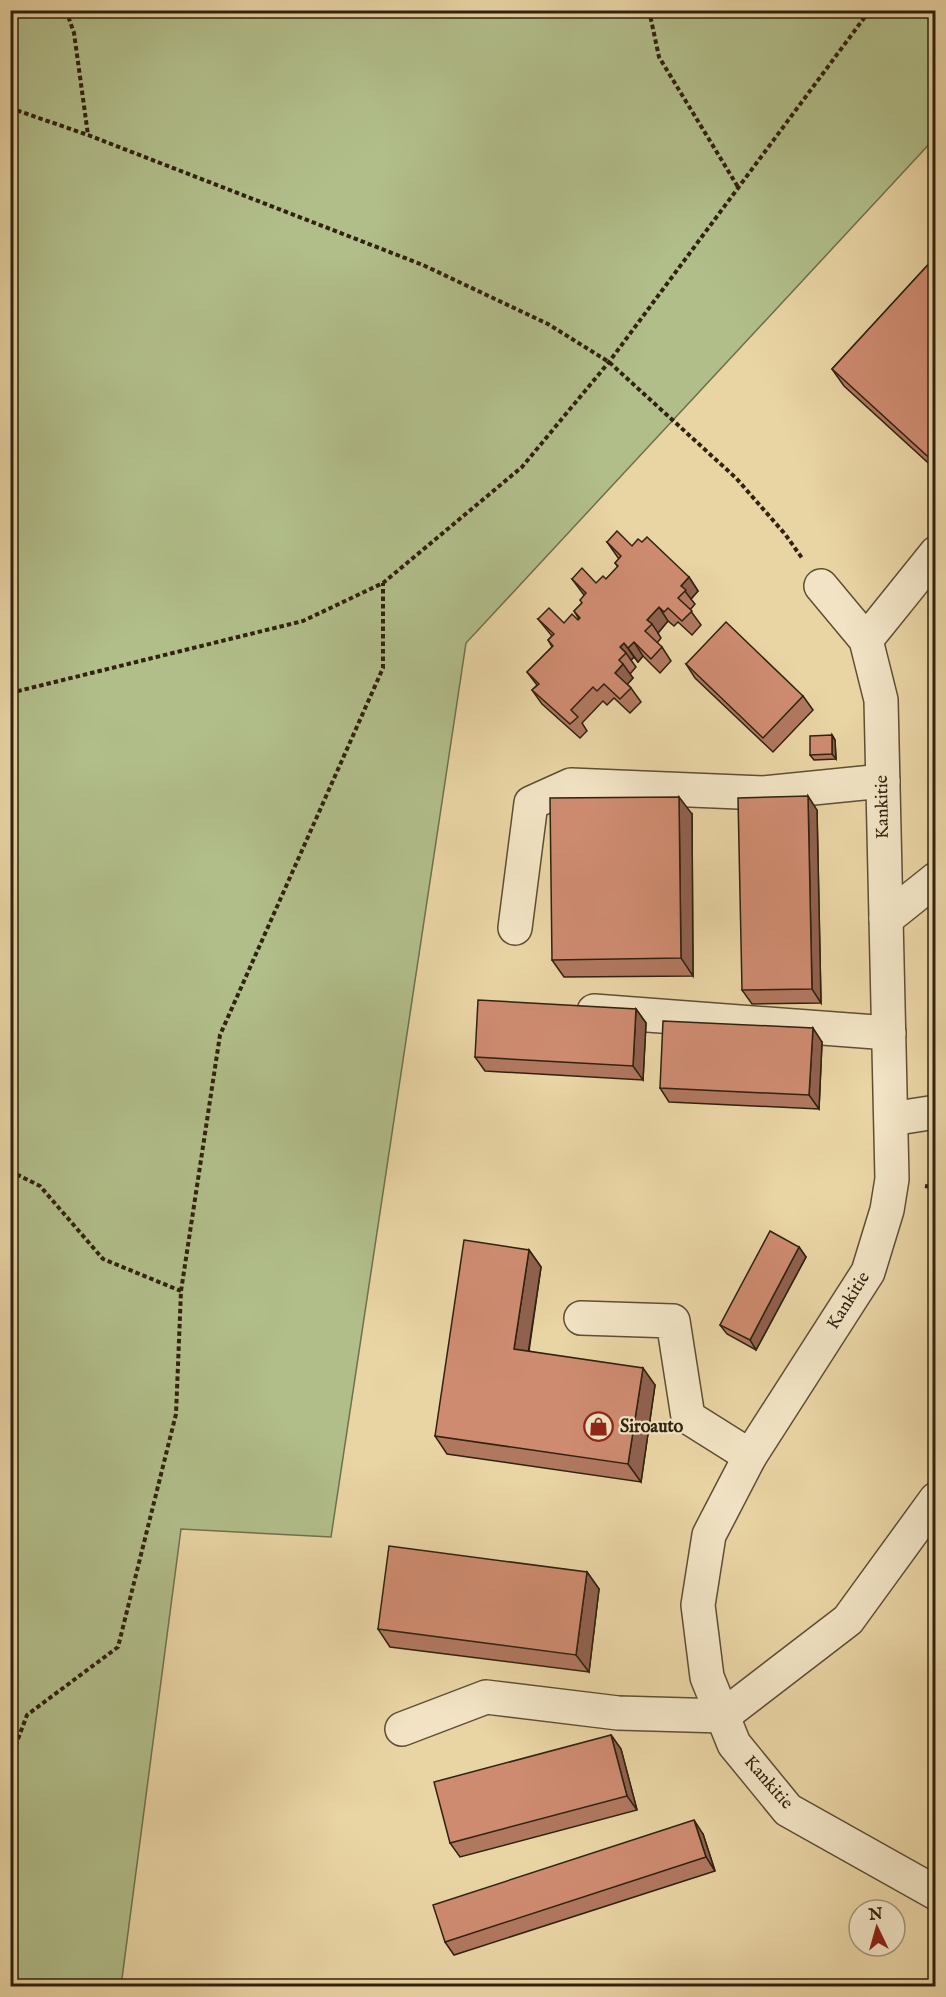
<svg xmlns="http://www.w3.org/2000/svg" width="946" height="1997" viewBox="0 0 946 1997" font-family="'IM FELL English',serif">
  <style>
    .green { fill: #b1be8a; stroke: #70704c; stroke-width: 1.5 }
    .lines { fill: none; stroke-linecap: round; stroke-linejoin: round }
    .minor-casing { stroke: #5e4e34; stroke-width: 36 }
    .path { stroke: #30220e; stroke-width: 4; stroke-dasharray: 4.5 3; stroke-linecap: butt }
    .minor { stroke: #f1e3c4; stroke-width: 33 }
    .wall { fill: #b17860; stroke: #30220e; stroke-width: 1.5 }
    .shaded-wall { fill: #90614e; stroke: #30220e; stroke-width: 1.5 }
    .building { fill: #ce8b70; stroke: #30220e; stroke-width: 1.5 }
    .labels { text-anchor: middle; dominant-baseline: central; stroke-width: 4.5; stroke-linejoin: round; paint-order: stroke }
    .street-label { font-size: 18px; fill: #30220e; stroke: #f1e3c4 }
    .poi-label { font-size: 18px; font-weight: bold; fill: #30220e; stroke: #f1e3c4; text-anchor: start }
  </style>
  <rect width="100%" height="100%" fill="#e9d4a4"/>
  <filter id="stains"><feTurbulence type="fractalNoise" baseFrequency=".00333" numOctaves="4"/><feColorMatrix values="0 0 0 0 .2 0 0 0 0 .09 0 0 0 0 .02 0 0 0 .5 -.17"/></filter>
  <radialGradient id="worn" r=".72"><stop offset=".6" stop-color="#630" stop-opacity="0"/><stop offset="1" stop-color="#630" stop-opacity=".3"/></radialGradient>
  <!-- green -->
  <polygon class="green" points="11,10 935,11 935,138 466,643 331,1537 181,1529 121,1986 11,1986"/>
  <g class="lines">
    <defs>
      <g id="minor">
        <polyline points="821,586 866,640 881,700 892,1179 887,1210 868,1272 750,1456 709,1535 698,1605 707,1677 734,1744 788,1810 936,1893"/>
        <polyline points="866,640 936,553"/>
        <polyline points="886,919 936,879"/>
        <polyline points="515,928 531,803 571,785 763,793 883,781"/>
        <polyline points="594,1011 889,1033"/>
        <polyline points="891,1119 936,1112"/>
        <polyline points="581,1318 673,1321 688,1417 750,1456"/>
        <polyline points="402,1729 486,1697 618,1713 723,1716 848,1620 936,1499"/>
      </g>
    </defs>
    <!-- minor casing -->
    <use href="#minor" class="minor-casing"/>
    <!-- path -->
    <g class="path">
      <polyline points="66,10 74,33 88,135"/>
      <polyline points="649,10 659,57 738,187"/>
      <polyline points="10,108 88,135 423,265 548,324 609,362 736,478 785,534 802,558"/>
      <polyline points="10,693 303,621 383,583 522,467 609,362 870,10"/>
      <polyline points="10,1171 40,1186 103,1259 181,1291"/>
      <polyline points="925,1186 936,1188"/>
      <polyline points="10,1760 27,1715 118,1647 176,1414 181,1291 220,1035 383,668 383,583"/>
    </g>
    <!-- minor -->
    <use href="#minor" class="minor"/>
  </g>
  <!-- wall -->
  <g class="wall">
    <polygon points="936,256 936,470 844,386 832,369"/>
    <polygon points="607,542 632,546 689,577 698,591 691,599 695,604 690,610 701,625 692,635 678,622 674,626 668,621 658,633 661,638 657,643 662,647 671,661 660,673 643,656 638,662 634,657 631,660 636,667 630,674 633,678 627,684 631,688 641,702 630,713 614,698 607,705 603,701 582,723 587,731 580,738 542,704 532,690 537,685 527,672 552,647 548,640 552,636 538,619 564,623 579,619 574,611 582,603 584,595 572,579 596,583 606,579 618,567 615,563 619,559"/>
    <polygon points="686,664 803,696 813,710 773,752 695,678"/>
    <polygon points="832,735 835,740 836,759 814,760 810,755"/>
    <polygon points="817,810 821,1003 752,1004 742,990"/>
    <polygon points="692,814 693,976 564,977 552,960"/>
    <polygon points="636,1009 646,1023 643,1080 485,1071 475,1057"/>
    <polygon points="822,1042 819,1109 669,1102 660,1088"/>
    <polygon points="799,1247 806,1257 756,1350 727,1334 720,1325"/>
    <polygon points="529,1250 541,1267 529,1351 655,1385 641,1482 447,1454 435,1436"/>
    <polygon points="587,1572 599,1589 589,1672 390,1647 378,1629"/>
    <polygon points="611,1735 621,1749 637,1810 460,1857 450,1843"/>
    <polygon points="703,1834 715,1871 454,1955 445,1942"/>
  </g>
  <!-- shaded-wall -->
  <g class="shaded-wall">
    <polygon points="689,577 698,591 691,599 681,586"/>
    <polygon points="659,607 668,621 658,633 652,624 647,620"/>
    <polygon points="634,642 643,656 638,662 628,648"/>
    <polygon points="624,643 634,657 631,660 626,653 620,647"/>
    <polygon points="623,664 633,678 625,687 615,673"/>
    <polygon points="832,735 835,740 836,759 832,754"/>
    <polygon points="808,796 817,810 821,1003 812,989"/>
    <polygon points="679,797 692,814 693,976 681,958"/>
    <polygon points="636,1009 646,1023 643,1080 633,1066"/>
    <polygon points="813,1028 822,1042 819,1109 809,1095"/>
    <polygon points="799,1247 806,1257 756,1350 750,1340"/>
    <polygon points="529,1250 541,1267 526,1367 514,1349"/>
    <polygon points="643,1368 655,1385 641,1482 628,1464"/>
    <polygon points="587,1572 599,1589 589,1672 576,1655"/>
    <polygon points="611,1735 621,1749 637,1810 627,1796"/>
    <polygon points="694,1820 703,1834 715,1871 706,1857"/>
  </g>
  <!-- building -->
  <g class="building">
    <polygon points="936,256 936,464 832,369"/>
    <polygon points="617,531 632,546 638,539 642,542 647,537 689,577 681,586 686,590 678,598 692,611 682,621 668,608 664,612 659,607 647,620 652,624 645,631 662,647 651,659 634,642 628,648 624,643 620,647 626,653 619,660 623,664 615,673 631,688 620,699 604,684 597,691 593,687 571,710 578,717 570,724 532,690 539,684 527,672 553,646 548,640 554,634 538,619 549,608 564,623 572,614 578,620 580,618 574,611 582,603 580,600 586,593 572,579 582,568 596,583 603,576 606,579 618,566 615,563 621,556 607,542"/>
    <polygon points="726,622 803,696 763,738 686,664"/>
    <polygon points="832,735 832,754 810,755 810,736"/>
    <polygon points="808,796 812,989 742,990 738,798"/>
    <polygon points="679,797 681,958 552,960 550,798"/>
    <polygon points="478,1000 636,1009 633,1066 475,1057"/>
    <polygon points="663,1021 813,1028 809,1095 660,1088"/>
    <polygon points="770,1231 799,1247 750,1340 720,1325"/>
    <polygon points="464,1240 529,1250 514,1349 643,1368 628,1464 435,1436"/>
    <polygon points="389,1546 587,1572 576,1655 378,1629"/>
    <polygon points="611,1735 627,1796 450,1843 434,1782"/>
    <polygon points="694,1820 706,1857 445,1942 433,1905"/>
  </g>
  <!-- icons -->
  <defs>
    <symbol id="shop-ring" viewBox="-11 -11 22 22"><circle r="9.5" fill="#f1e3c4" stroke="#8f2418" stroke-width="1.5"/><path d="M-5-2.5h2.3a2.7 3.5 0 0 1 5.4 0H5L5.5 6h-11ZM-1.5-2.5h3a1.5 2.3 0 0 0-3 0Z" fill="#8f2418"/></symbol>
  </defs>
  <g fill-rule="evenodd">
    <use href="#shop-ring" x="582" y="1410" width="33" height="33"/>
  </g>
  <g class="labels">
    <!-- street labels -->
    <g class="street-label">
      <text transform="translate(883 807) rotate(-91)">Kankitie</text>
      <text transform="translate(849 1301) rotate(-58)">Kankitie</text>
      <text transform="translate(768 1783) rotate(49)">Kankitie</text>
    </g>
    <!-- poi labels -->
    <g class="poi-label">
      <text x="620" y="1427">Siroauto</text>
    </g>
  </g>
  <!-- margin -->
  <rect width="946" height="1997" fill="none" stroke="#e9d4a4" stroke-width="36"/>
  <rect x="12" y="12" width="922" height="1973" fill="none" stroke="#30220e" stroke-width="3"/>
  <rect x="18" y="18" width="910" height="1961" fill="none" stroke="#30220e" stroke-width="1.5"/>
  <!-- north arrow -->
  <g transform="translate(877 1928) rotate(355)"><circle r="28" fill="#f1e3c4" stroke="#a4967b" stroke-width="1.5"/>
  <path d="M0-4.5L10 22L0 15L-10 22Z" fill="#8f2418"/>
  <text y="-9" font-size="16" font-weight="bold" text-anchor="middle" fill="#30220e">N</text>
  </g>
  <rect width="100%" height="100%" filter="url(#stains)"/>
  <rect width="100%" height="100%" fill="url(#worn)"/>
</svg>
